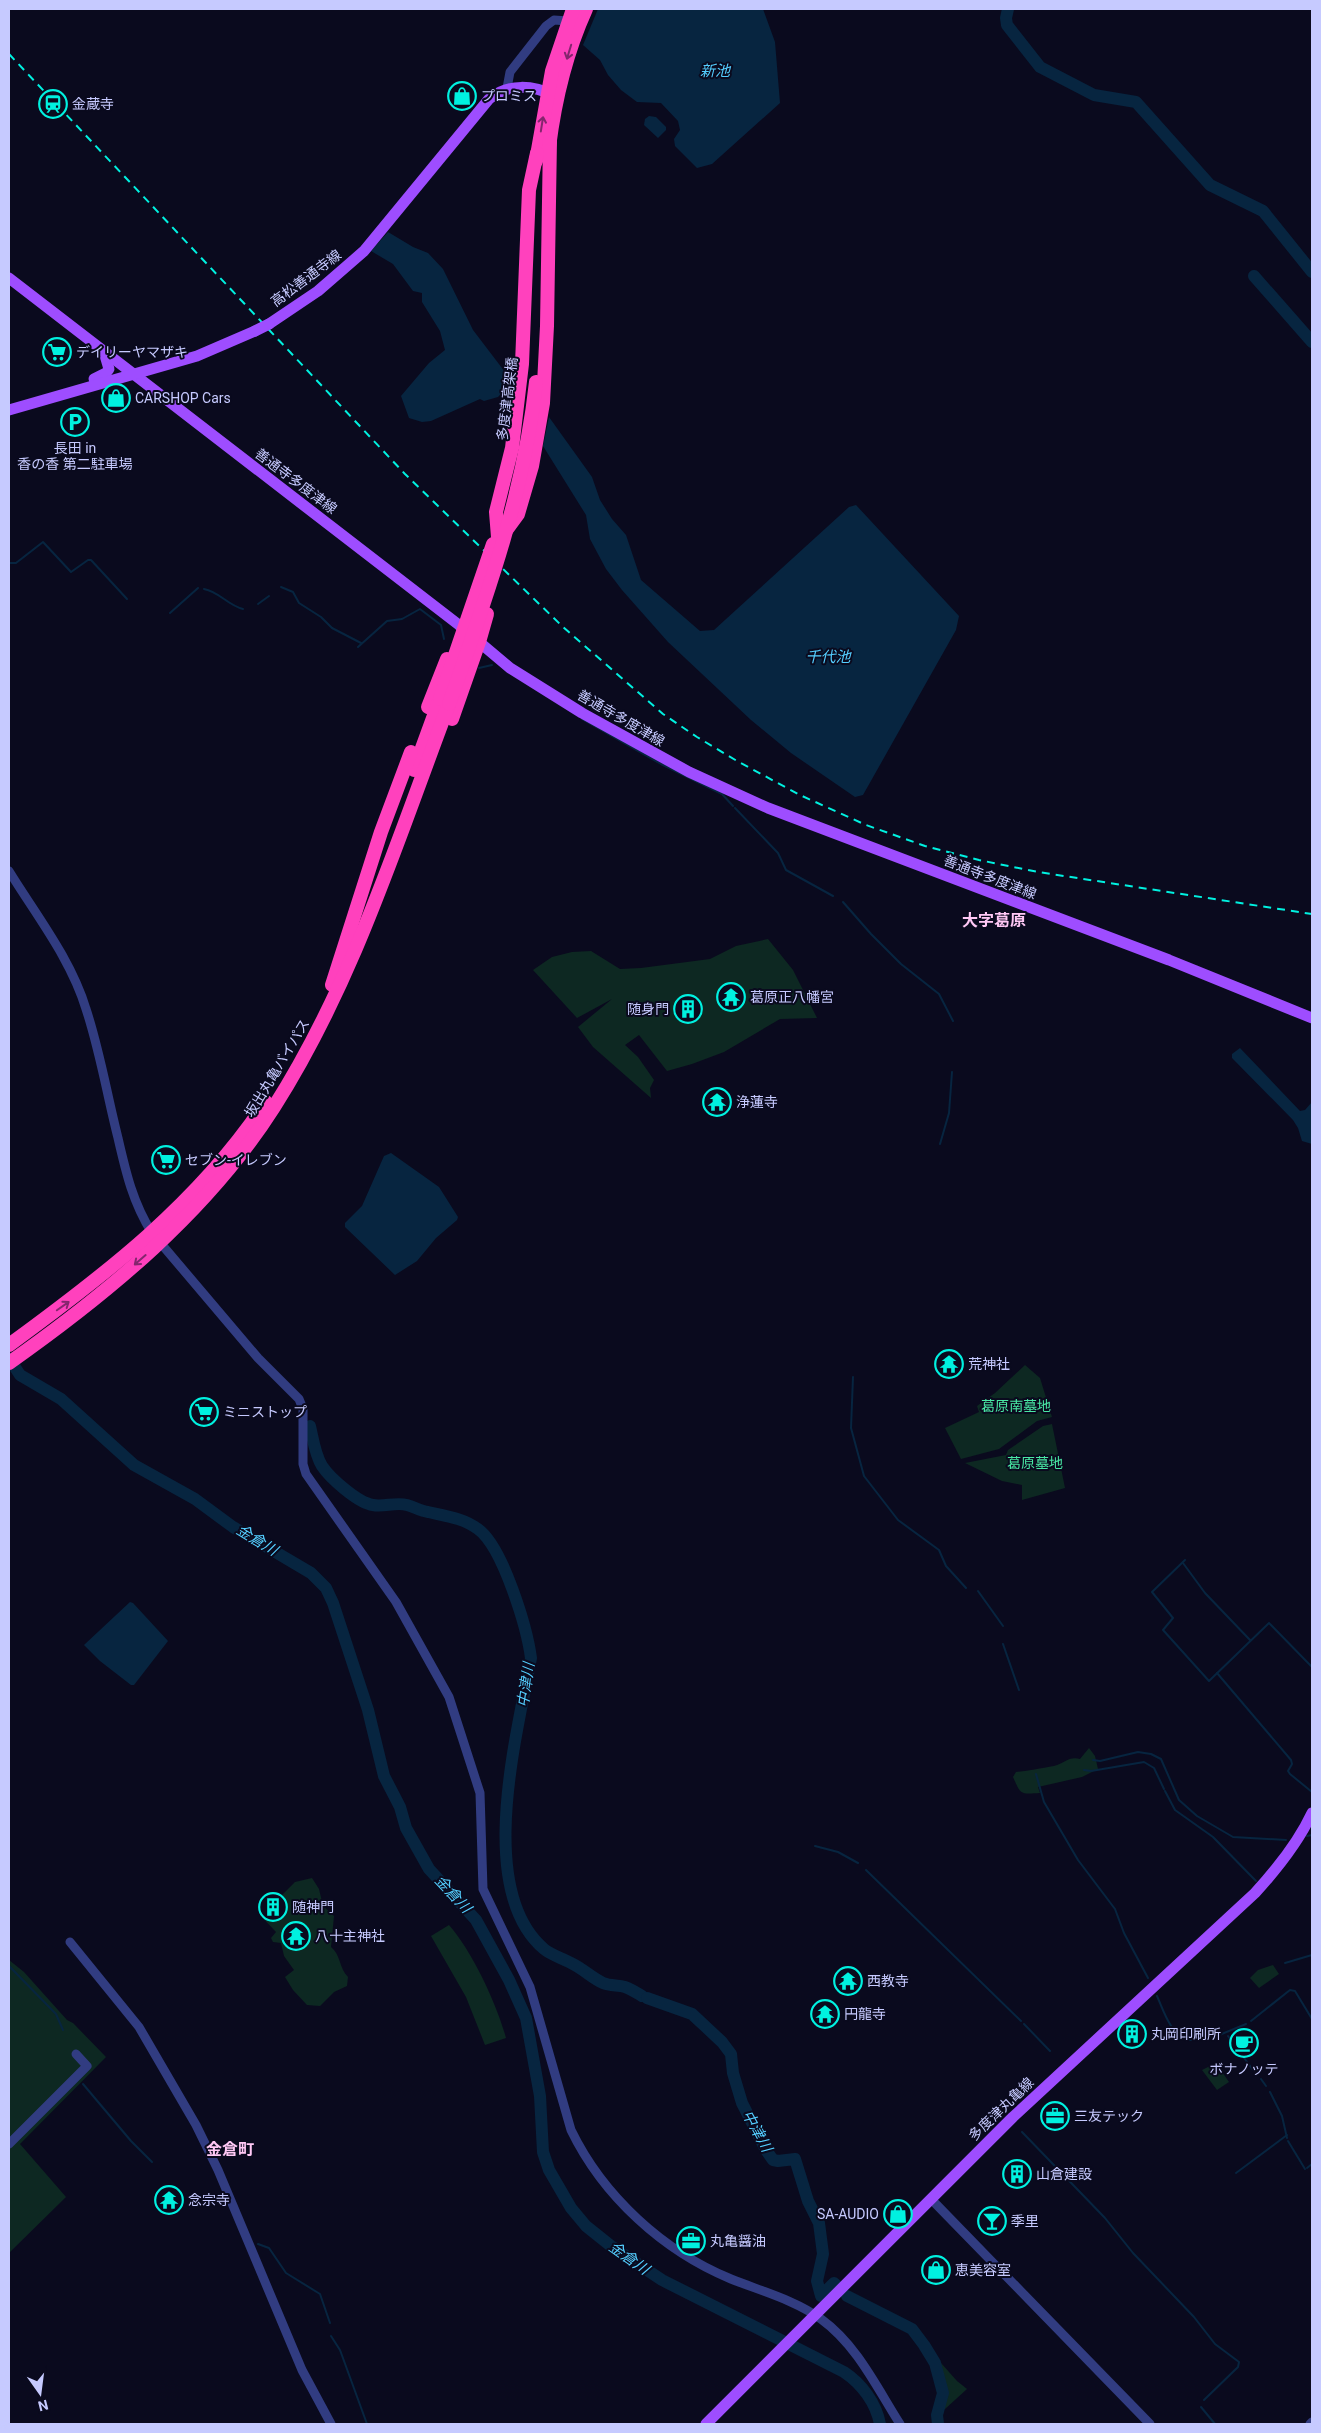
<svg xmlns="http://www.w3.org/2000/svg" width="1321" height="2433" viewBox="0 0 1321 2433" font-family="Roboto,'Noto Sans JP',sans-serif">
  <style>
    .green { fill: #0d2822 }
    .water { fill: #072540 }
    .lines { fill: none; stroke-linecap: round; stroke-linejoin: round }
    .stream { stroke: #072540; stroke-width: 2 }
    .river { stroke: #072540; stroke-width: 12 }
    .minor { stroke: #313c81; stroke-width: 9 }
    .major { stroke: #9e4dff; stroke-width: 11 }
    .highway { stroke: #ff41bd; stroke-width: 14 }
    .rail { stroke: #00f1e0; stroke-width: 2; stroke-dasharray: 8 6; stroke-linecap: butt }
    .major-bridge { stroke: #9e4dff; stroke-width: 11 }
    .highway-bridge { stroke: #ff41bd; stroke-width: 14 }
    .oneway { stroke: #84266e }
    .labels { text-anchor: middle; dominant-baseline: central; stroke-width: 4; stroke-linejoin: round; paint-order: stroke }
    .poi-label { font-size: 14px; fill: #c6caff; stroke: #0a0a1e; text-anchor: start }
    .street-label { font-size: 14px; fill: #c6caff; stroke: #0a0a1e }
    .park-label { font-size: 14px; fill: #49e8a5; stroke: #0a0a1e }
    .water-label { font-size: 15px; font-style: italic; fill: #54ceff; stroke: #0a0a1e }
    .quarter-label { font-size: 16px; font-weight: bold; fill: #ffc8f5; stroke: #0a0a1e }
  </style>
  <rect width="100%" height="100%" fill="#0a0a1e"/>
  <!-- green -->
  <g class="green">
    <polygon points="768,939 793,970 817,1018 780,1019 724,1052 692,1064 667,1071 639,1035 625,1045 638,1057 654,1080 650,1088 651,1098 593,1047 578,1027 612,999 577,1018 533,970 552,957 572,952 591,951 620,969 641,968 710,959 736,946"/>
    <polygon points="1025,1365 1040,1378 1052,1417 1037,1421 999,1449 961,1459 945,1428 979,1412 977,1406 995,1393"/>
    <polygon points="1052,1424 1065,1488 1022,1500 1022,1485 1002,1481 965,1463 1006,1455 1008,1450 1043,1426"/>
    <path d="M1089,1748l6,8 3,13 -16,8 -44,10 2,6c-20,1 -19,2 -27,-16l3,-5c11,-1 26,-4 38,-6 11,-3 15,-10 26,-7z"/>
    <path d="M312,1878l7,11 4,17 11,10 -3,31c10,8 8,21 17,30l-1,9 -13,6 -14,14 -13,-1 -14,-15 -8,-13 9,-7 -10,-14 -3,-13 -8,-1 -2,-4 5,-6 -16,-17 4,-11 17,-8 14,-14z"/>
    <path d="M449,1925c23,26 48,79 57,113l-21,7 -19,-48 -35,-61z"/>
    <polygon points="9,1960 24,1972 67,2020 73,2023 106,2057 20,2144 66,2197 9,2253"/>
    <polygon points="1273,1965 1279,1974 1259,1988 1250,1978 1258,1970"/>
    <polygon points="1216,2063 1229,2082 1217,2090 1202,2070"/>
    <path d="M941,2363l16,18 10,8 -22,20 -5,2c7,-17 1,-31 -3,-47z"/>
  </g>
  <!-- water -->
  <g class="water">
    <polygon points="598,9 763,9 775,42 780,103 712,164 697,168 675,146 674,139 680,130 678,121 661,103 637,102 621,90 608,75 600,60 583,45"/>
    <polygon points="649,116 656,117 666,127 666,130 658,138 644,125 645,119"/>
    <polygon points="388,232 413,247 428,253 443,269 473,330 505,372 508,386 498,397 484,401 480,399 431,421 422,422 409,418 401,396 429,363 445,350 440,331 422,302 422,293 413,291 393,264 371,251"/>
    <polygon points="549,417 592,477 600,500 612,519 626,535 641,580 700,631 714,630 849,507 856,505 959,616 956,630 863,795 855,797 791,753 751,720 668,642 622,590 606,569 590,539 586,515 543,446"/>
    <polygon points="1240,1048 1300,1111 1305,1110 1312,1102 1312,1144 1302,1141 1298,1128 1293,1120 1232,1058 1232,1054"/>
    <polygon points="391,1153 439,1187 458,1217 457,1220 436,1238 417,1261 395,1275 345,1227 345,1223 362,1206 384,1156"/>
    <polygon points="130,1602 133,1603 168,1641 134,1685 131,1685 100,1661 84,1645"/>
  </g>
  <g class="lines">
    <!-- stream -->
    <g class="stream">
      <polyline points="9,563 16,563 43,542 71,572 88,560 91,560 127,599"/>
      <polyline points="281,587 293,592 299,603 321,617 332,628 361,643"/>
      <path d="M204,589c16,3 23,16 39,20"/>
      <polyline points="258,604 269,596"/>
      <polyline points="170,613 198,588"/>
      <polyline points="358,647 387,621 402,619 420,609 441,625 444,639"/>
      <polyline points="479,668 492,665"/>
      <polyline points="582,719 661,764 722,794 733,806"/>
      <polyline points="735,808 778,853 786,870 833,896"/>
      <polyline points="843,902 871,934 901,964 939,994 953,1021"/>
      <polyline points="940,1144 949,1113 952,1072"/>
      <polyline points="853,1377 851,1428 864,1476 898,1520 939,1550 946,1566 966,1588"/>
      <polyline points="1185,1560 1152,1592 1173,1618 1163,1630 1209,1681 1269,1623 1312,1667"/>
      <polyline points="1183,1563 1205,1593 1250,1640"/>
      <polyline points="978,1591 1003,1626"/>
      <polyline points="1003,1644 1019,1690"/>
      <polyline points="1217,1673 1291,1760 1292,1764 1288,1771 1290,1774 1312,1792"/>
      <polyline points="1093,1760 1100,1761 1138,1752 1151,1754 1161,1759 1179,1800 1197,1816 1233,1837 1286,1840"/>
      <polyline points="1084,1770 1091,1771 1144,1762 1154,1768 1164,1789"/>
      <polyline points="1036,1774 1044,1802 1078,1860 1115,1909 1124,1933 1148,1978"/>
      <polyline points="1165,1791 1175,1810 1213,1837 1256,1881"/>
      <polyline points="1307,1836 1312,1835"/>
      <polyline points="815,1846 838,1852 858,1863"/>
      <polyline points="866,1870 1021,2021"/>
      <polyline points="1285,1963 1312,1955"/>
      <polyline points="9,1966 56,2014 63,2030"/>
      <path d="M1157,1996c8,18 13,39 34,44"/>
      <polyline points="1251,2021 1290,1990 1295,1991 1312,2019"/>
      <polyline points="1024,2024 1050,2051"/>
      <polyline points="1228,2036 1253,2070"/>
      <polyline points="1212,2038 1246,2024"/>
      <polyline points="1261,2079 1266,2086"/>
      <polyline points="83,2084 131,2141 152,2162"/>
      <polyline points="1270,2092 1282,2116 1287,2138"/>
      <polyline points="1022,2132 1105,2218 1133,2253 1194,2317 1215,2344 1239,2362 1238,2367 1204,2400"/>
      <polyline points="1288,2141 1305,2169"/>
      <polyline points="1307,2168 1312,2164"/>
      <polyline points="1236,2173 1287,2135"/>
      <polyline points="258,2244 269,2248 286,2273 320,2294 330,2323"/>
      <polyline points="331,2336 340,2350 367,2424"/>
      <polyline points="1201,2407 1215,2424"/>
    </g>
    <!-- river -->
    <g class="river">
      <polyline points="1008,9 1006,18 1007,25 1040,67 1094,95 1136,102 1210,185 1263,211 1312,272"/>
      <polyline points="1254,276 1312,342"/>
      <path d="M9,1358l11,17 41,24 73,66 61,34 38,28 78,46 15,15 7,15 35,107 16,66 16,31 6,21 23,41 47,51 33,60 17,38 14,78 3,56 6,18 22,38 15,18 25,20 51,34 182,92c18,12 32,31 36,52"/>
      <path d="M310,1426c3,13 5,29 12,40 8,12 36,37 51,39 11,2 23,-3 34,0 7,2 14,6 21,7 18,4 35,6 50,17 25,18 49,99 53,129 -14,77 -56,232 13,291 7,6 18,9 27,14 11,5 21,15 32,20 7,3 15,2 22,4 6,2 12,6 17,9"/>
      <polyline points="647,1998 692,2014 722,2042 731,2054 733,2073 742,2103 766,2150 773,2160 778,2161 795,2159 808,2201 819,2223 823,2254 817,2281 821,2296 834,2283 836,2285"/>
      <polyline points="847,2296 912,2329 924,2345 935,2363 943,2393 937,2415 938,2424"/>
    </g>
    <!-- minor -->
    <g class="minor">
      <polyline points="507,88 510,72 546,26 554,20 568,21"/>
      <path d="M9,871c27,44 62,88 77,138 14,42 21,86 32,129 8,35 15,65 34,95l106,125 41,41 4,10v55l3,10 90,128 53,95 31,96 3,96 47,98 41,143c32,66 92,121 160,149 30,12 64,21 90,40 36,26 56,69 79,105"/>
      <polyline points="70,1942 139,2027 196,2125 218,2170 302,2370 331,2424"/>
      <polyline points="9,2144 87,2066 76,2054"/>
      <polyline points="932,2200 1150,2424"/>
      <polyline points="1310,2424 1312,2422"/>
    </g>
    <!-- major -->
    <g class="major">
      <polyline points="9,278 459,625 510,668 582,713 689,772 768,808 1169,960 1312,1018"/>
      <path d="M269,324l49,-33 46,-40 125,-152c20,-16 44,-14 66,-3"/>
      <polyline points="94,379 106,373 109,369 104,352"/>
      <polyline points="9,410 197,356 255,331"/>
      <path d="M706,2424l307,-307 242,-224c22,-24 43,-50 57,-80"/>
    </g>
    <!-- highway -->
    <g class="highway">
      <path d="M549,147c6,-48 17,-94 37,-138"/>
      <polyline points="536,161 552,71 573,9"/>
      <polyline points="507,529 518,514 532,466 543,403 547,326 550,139"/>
      <polyline points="498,537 496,512 512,448 522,364 529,190 537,153"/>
      <polyline points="428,707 447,659"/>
      <polyline points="452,719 479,642 487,614"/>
      <polyline points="414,770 440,699"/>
      <polyline points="332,985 381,832 411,752"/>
      <path d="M9,1345c96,-70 190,-142 257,-243"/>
      <path d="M9,1363c99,-70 199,-152 265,-256 79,-124 123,-266 175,-403"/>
    </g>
    <!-- rail -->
    <polyline class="rail" points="9,54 405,474 563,627 663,714 697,737 737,761 800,795 866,825 925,846 979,860 1038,872 1312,914"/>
    <!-- major-bridge -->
    <polyline class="major-bridge" points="255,331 269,324"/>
    <!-- highway-bridge -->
    <g class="highway-bridge">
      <polyline points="440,699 493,544"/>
      <path d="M449,704c37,-105 75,-210 87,-322"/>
    </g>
  </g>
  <!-- one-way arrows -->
  <defs><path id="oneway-shaft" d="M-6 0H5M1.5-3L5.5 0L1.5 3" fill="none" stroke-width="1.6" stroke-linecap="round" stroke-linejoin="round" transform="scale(1.25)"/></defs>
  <g class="oneway">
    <use href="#oneway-shaft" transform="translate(569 52) rotate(107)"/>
    <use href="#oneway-shaft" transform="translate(542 124) rotate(-81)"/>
    <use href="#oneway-shaft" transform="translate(140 1260) rotate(139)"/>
    <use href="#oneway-shaft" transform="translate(63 1306) rotate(-35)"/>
  </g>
  <!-- icons -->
  <defs>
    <symbol id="shop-ring" viewBox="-11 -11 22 22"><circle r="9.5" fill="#0a0a1e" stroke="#00f1e0" stroke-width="1.5"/><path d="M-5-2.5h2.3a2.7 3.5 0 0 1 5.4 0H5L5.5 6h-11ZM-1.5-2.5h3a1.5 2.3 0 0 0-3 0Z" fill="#00f1e0"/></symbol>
    <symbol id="station-ring" viewBox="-11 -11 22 22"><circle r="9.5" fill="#0a0a1e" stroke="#00f1e0" stroke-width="1.5"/><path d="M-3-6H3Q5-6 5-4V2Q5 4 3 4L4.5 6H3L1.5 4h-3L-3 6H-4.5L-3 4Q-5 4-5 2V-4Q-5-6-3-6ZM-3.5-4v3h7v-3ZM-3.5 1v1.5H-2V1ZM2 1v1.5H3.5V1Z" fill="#00f1e0"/></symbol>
    <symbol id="supermarket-ring" viewBox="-11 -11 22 22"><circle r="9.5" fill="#0a0a1e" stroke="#00f1e0" stroke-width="1.5"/><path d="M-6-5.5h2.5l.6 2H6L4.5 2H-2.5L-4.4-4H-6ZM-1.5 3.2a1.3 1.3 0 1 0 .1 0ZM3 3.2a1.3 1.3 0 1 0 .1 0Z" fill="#00f1e0"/></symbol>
    <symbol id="parking-ring" viewBox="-11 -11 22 22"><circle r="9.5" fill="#0a0a1e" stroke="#00f1e0" stroke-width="1.5"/><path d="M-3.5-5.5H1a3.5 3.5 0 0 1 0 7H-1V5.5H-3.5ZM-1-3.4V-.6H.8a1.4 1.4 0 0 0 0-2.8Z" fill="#00f1e0"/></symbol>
    <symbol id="temple-ring" viewBox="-11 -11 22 22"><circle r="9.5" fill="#0a0a1e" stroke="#00f1e0" stroke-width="1.5"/><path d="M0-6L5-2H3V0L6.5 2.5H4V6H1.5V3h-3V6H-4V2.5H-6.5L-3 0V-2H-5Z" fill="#00f1e0"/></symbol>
    <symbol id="building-ring" viewBox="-11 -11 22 22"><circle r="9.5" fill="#0a0a1e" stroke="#00f1e0" stroke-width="1.5"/><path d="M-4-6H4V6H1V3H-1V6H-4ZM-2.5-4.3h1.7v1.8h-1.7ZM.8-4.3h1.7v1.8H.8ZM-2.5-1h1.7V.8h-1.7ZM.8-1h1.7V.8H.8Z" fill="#00f1e0"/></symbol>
    <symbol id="cafe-ring" viewBox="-11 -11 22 22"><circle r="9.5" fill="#0a0a1e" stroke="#00f1e0" stroke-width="1.5"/><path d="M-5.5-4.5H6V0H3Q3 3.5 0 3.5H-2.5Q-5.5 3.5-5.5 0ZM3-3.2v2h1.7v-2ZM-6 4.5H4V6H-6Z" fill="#00f1e0"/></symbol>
    <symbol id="office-ring" viewBox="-11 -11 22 22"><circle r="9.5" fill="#0a0a1e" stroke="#00f1e0" stroke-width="1.5"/><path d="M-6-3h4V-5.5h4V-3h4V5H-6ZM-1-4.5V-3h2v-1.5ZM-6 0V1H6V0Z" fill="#00f1e0"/></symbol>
    <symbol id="bar-ring" viewBox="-11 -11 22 22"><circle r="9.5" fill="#0a0a1e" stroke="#00f1e0" stroke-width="1.5"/><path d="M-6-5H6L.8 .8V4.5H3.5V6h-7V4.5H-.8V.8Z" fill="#00f1e0"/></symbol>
  </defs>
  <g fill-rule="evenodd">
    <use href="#shop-ring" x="446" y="80" width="32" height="32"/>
    <use href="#station-ring" x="37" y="88" width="32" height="32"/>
    <use href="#supermarket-ring" x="41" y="336" width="32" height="32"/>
    <use href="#shop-ring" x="100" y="382" width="32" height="32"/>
    <use href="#parking-ring" x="59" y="406" width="32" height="32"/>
    <use href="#temple-ring" x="715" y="981" width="32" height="32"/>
    <use href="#building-ring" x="672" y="993" width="32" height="32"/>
    <use href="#temple-ring" x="701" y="1086" width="32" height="32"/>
    <use href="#supermarket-ring" x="150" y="1144" width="32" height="32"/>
    <use href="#temple-ring" x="933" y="1348" width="32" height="32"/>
    <use href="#supermarket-ring" x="188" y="1396" width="32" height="32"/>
    <use href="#building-ring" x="257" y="1891" width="32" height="32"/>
    <use href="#temple-ring" x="280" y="1920" width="32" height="32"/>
    <use href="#temple-ring" x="832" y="1965" width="32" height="32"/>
    <use href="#temple-ring" x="809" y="1998" width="32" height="32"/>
    <use href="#building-ring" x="1116" y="2018" width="32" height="32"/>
    <use href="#cafe-ring" x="1228" y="2027" width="32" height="32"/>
    <use href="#office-ring" x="1039" y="2100" width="32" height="32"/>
    <use href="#building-ring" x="1001" y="2158" width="32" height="32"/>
    <use href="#temple-ring" x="153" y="2184" width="32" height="32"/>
    <use href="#shop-ring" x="882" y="2198" width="32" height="32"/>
    <use href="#bar-ring" x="976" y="2205" width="32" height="32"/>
    <use href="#office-ring" x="675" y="2225" width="32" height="32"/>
    <use href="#shop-ring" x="920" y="2254" width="32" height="32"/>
  </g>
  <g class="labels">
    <!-- poi labels -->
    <g class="poi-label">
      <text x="481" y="96">プロミス</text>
      <text x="72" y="104">金蔵寺</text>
      <text x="76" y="352">デイリーヤマザキ</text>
      <text x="135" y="398">CARSHOP Cars</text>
      <text x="75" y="448" text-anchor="middle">長田 in<tspan x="75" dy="16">香の香 第二駐車場</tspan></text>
      <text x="750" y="997">葛原正八幡宮</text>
      <text x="669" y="1009" text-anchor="end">随身門</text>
      <text x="736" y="1102">浄蓮寺</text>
      <text x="185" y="1160">セブン-イレブン</text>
      <text x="968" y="1364">荒神社</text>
      <text x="223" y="1412">ミニストップ</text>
      <text x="292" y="1907">随神門</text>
      <text x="315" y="1936">八十主神社</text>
      <text x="867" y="1981">西教寺</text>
      <text x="844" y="2014">円龍寺</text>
      <text x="1151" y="2034">丸岡印刷所</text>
      <text x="1244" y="2069" text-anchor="middle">ボナノッテ</text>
      <text x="1074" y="2116">三友テック</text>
      <text x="1036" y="2174">山倉建設</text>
      <text x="188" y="2200">念宗寺</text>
      <text x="879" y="2214" text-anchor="end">SA-AUDIO</text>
      <text x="1011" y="2221">季里</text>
      <text x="710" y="2241">丸亀醤油</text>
      <text x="955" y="2270">恵美容室</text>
    </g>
    <!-- street labels -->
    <g class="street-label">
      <text transform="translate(306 278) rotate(-37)">高松善通寺線</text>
      <text transform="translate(507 399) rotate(-83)">多度津高架橋</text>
      <text transform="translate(296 481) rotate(37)">善通寺多度津線</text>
      <text transform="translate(621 718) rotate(30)">善通寺多度津線</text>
      <text transform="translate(990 877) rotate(21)">善通寺多度津線</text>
      <text transform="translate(277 1068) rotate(-59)">坂出丸亀バイパス</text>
      <text transform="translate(1001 2109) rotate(-44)">多度津丸亀線</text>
    </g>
    <!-- park labels -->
    <g class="park-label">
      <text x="1016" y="1406">葛原南墓地</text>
      <text x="1035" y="1463">葛原墓地</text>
    </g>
    <!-- water labels -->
    <g class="water-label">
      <text x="715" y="71">新池</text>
      <text x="828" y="657">千代池</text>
      <text transform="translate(257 1540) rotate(31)">金倉川</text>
      <text transform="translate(526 1685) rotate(-82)">中津川</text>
      <text transform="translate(453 1894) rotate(47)">金倉川</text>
      <text transform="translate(757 2131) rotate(61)">中津川</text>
      <text transform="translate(629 2258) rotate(35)">金倉川</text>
    </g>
    <!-- quarter labels -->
    <g class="quarter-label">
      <text x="994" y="920">大字葛原</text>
      <text x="230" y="2149">金倉町</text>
    </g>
  </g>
  <!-- border -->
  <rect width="1321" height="2433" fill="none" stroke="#c6caff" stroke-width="20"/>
  <!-- north arrow -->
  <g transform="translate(40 2393) rotate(166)" stroke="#0a0a1e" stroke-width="4" paint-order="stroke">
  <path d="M0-4L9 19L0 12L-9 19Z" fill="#c6caff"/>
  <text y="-8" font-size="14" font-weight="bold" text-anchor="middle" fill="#c6caff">N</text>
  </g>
</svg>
